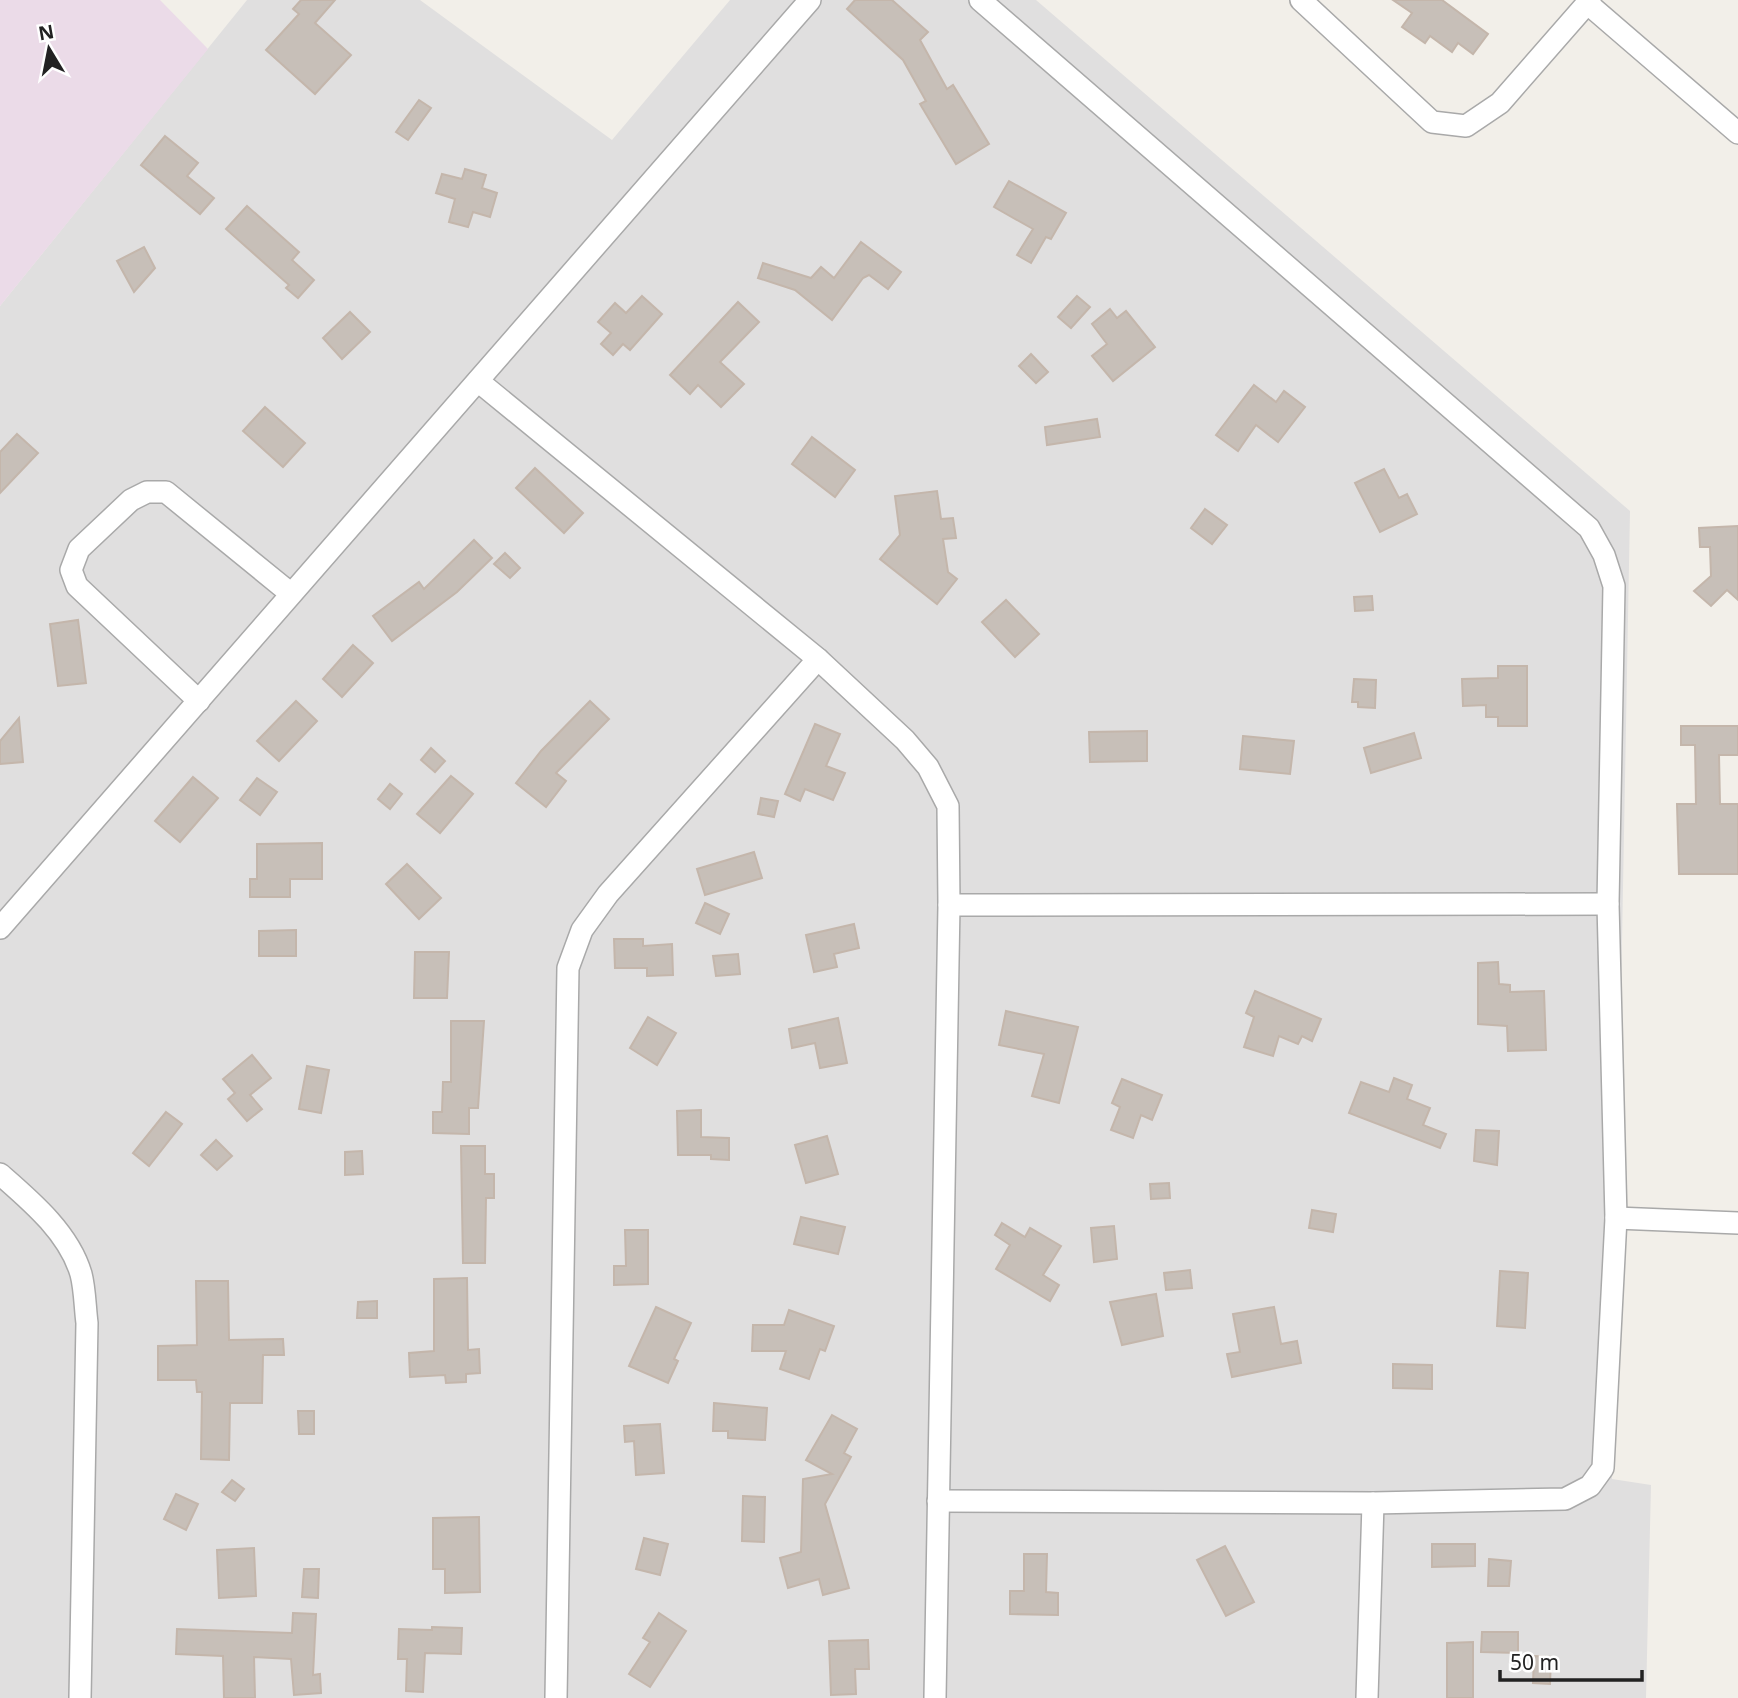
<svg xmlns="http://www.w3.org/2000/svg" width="1738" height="1698" viewBox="0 0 1738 1698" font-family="'Noto Sans',sans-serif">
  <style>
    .residential { fill: #e0dfdf }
    .industrial { fill: #ebdbe8 }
    .building { fill: #c7bfb8; stroke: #c4b6ab; stroke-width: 2 }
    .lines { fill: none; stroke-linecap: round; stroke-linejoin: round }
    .street-casing { stroke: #a9a9a9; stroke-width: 24 }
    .street { stroke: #fff; stroke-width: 21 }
  </style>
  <rect width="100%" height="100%" fill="#f2efe9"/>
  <!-- residential -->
  <polygon class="residential" points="247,0 420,0 612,140 730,0 1036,0 1630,511 1612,1479 1651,1485 1646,1698 0,1698 0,306"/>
  <!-- industrial -->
  <polygon class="industrial" points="0,0 160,0 208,49 0,306"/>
  <!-- building -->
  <g class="building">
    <polygon points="301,0 335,0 315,23 351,55 315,94 266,50 299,14 293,9"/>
    <polygon points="855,0 892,0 928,32 920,40 947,89 953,85 989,144 956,164 920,104 926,101 903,60 847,9"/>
    <polygon points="1393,0 1442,0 1488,34 1473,54 1458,43 1452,52 1430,36 1425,43 1402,27 1412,13"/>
    <polygon points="419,100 431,108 408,140 396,132"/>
    <polygon points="165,136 198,163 187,176 214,198 200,214 141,165"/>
    <polygon points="465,169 486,175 482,188 497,193 490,217 473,212 468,227 449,222 455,199 436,193 442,174 462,179"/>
    <polygon points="1009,181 1066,213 1051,239 1046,237 1031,263 1017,255 1033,229 994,207"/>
    <polygon points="247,206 299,252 292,260 314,280 298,298 286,288 289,285 226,229"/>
    <polygon points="861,242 901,272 888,289 869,275 863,278 832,320 795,290 758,278 763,263 811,278 821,267 834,278"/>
    <polygon points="144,247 155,268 134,292 117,261"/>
    <polygon points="642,296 662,314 630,350 623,344 613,355 601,344 611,333 598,322 615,303 626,313"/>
    <polygon points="1077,296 1090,307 1071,328 1058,317"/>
    <polygon points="738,302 759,322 720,362 744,384 721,407 698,385 690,394 670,375"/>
    <polygon points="1110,309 1117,318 1126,311 1155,347 1113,381 1092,356 1107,344 1092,324"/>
    <polygon points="350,312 370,332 342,359 323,338"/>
    <polygon points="1031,354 1048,372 1036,383 1019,366"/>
    <polygon points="1254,385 1276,402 1284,391 1305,407 1278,442 1256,425 1238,451 1216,435"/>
    <polygon points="265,407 305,443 283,467 243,431"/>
    <polygon points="1097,419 1100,437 1047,445 1045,427"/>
    <polygon points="17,434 38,453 0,493 0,452"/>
    <polygon points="812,437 855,470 835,497 792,464"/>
    <polygon points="535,468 583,513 564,533 516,488"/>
    <polygon points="1384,469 1399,498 1407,494 1417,514 1380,532 1355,483"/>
    <polygon points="937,491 941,519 953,518 956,538 943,539 948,572 957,579 937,604 880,559 900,535 895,496"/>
    <polygon points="1205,509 1227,525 1212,544 1191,528"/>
    <polygon points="1738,526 1738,600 1727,590 1711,606 1694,591 1711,576 1710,547 1700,547 1699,528"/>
    <polygon points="474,540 492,558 457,592 392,641 373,616 419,582 424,589"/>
    <polygon points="505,553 520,568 510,578 494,564"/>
    <polygon points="1372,596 1373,610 1355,611 1354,597"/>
    <polygon points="1006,600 1039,634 1015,657 982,622"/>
    <polygon points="78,620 86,683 58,686 50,624"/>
    <polygon points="353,645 373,663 342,697 323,679"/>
    <polygon points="1498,666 1527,666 1527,726 1498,726 1498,717 1486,717 1486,705 1463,706 1462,679 1498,678"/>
    <polygon points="1354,679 1376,680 1375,708 1358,707 1358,702 1352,702"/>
    <polygon points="296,701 317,721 279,761 257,741"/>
    <polygon points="590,701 609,719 556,773 566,781 546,807 516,783 541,751"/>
    <polygon points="19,718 23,762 0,764 0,741"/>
    <polygon points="815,724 840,734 826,766 845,773 833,800 805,789 800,801 785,794"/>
    <polygon points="1681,726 1738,726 1738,755 1719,755 1720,804 1738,804 1738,874 1679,874 1677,804 1696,804 1695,745 1681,745"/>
    <polygon points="1147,731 1147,761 1090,762 1089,732"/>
    <polygon points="1414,733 1421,758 1371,773 1364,748"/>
    <polygon points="1243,736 1294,741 1290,774 1240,769"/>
    <polygon points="431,748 445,761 435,772 421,760"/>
    <polygon points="451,776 473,794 440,833 417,814"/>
    <polygon points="193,777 218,798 180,842 155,821"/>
    <polygon points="257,778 277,792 260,815 240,800"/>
    <polygon points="390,784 402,794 390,809 378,799"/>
    <polygon points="761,798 778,801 774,817 758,814"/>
    <polygon points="322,843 322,879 290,879 290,897 250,897 250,879 257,879 257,844"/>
    <polygon points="754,852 762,878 705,895 697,869"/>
    <polygon points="407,864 441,898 419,919 386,884"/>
    <polygon points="705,903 729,914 720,934 696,923"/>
    <polygon points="854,924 859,948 834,954 837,967 814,972 806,935"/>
    <polygon points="296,930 296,956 259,956 259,931"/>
    <polygon points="614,939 643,939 643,946 672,944 673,975 647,976 647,968 615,968"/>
    <polygon points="415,952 449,952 447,998 414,998"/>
    <polygon points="738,954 740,974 716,976 713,956"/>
    <polygon points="1498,962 1499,984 1510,985 1510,992 1544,991 1546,1050 1508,1051 1507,1026 1478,1024 1478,963"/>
    <polygon points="1255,991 1321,1019 1312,1041 1302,1036 1298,1044 1279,1036 1273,1056 1244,1047 1254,1017 1246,1013"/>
    <polygon points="1006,1011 1078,1027 1059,1103 1032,1096 1044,1054 999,1045"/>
    <polygon points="648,1017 676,1033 657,1065 630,1048"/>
    <polygon points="838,1018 847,1063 820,1068 815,1043 792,1048 789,1029"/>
    <polygon points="451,1021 484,1021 478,1108 469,1108 469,1134 433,1133 433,1112 442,1112 443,1082 451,1082"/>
    <polygon points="252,1055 271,1078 250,1095 262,1109 247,1121 228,1099 235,1093 223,1079"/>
    <polygon points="307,1066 329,1070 321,1113 299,1109"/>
    <polygon points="1394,1078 1412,1085 1407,1099 1430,1108 1423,1125 1446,1134 1440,1148 1349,1113 1361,1082 1389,1092"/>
    <polygon points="1122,1079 1162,1095 1152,1120 1141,1115 1133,1138 1111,1130 1120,1107 1112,1103"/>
    <polygon points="701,1110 701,1137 729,1138 729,1160 711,1159 711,1155 678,1155 677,1111"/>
    <polygon points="166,1112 182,1124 149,1166 133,1153"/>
    <polygon points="1476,1130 1499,1131 1497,1165 1474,1161"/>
    <polygon points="827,1136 838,1174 806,1183 795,1145"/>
    <polygon points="216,1140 232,1156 217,1170 201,1155"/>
    <polygon points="461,1146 485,1146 485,1174 494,1174 494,1198 486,1198 485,1263 463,1263"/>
    <polygon points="362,1151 363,1174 345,1175 345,1152"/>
    <polygon points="1169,1183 1170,1198 1151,1199 1150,1184"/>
    <polygon points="1312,1210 1336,1214 1333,1232 1309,1228"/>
    <polygon points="801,1217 845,1227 838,1254 794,1244"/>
    <polygon points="1002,1223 1025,1237 1030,1228 1061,1246 1043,1275 1059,1285 1050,1301 996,1269 1010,1245 995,1235"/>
    <polygon points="1114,1226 1117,1259 1094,1262 1091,1228"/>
    <polygon points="625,1230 648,1230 648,1284 614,1285 614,1266 626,1266"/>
    <polygon points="1190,1270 1192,1288 1166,1290 1164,1273"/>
    <polygon points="1500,1271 1528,1273 1525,1328 1497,1326"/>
    <polygon points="467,1278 468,1350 479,1349 480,1373 466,1374 466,1382 446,1383 445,1375 410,1377 409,1353 434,1351 434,1279"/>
    <polygon points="196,1281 228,1281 229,1340 283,1339 284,1355 263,1355 262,1403 230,1403 229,1460 201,1459 202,1392 197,1392 196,1380 158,1380 158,1346 197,1345"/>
    <polygon points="1156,1294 1163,1336 1122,1345 1110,1302"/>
    <polygon points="377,1301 377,1318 357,1318 358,1302"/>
    <polygon points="656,1307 691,1323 674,1359 678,1361 668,1383 629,1366"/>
    <polygon points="1274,1307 1281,1344 1297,1341 1301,1363 1232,1377 1227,1354 1240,1352 1233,1314"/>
    <polygon points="789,1310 834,1326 825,1351 820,1349 809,1379 780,1369 786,1351 752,1351 753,1325 784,1325"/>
    <polygon points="1393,1364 1432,1365 1432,1389 1393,1388"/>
    <polygon points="714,1403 767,1408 765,1440 728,1438 728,1431 713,1431"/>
    <polygon points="298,1411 314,1411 314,1434 299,1434"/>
    <polygon points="832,1415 857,1429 844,1453 851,1457 825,1504 849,1588 823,1595 819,1579 788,1588 780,1558 801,1552 803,1479 832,1474 806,1460"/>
    <polygon points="660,1424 664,1473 636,1475 634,1441 625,1442 624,1426"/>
    <polygon points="232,1480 244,1489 235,1501 222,1492"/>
    <polygon points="176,1494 198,1504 186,1530 164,1519"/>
    <polygon points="743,1496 765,1497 764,1542 742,1541"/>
    <polygon points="479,1517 480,1592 445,1593 445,1569 433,1569 433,1518"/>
    <polygon points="644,1538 668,1544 660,1575 636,1569"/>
    <polygon points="1432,1544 1475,1544 1475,1566 1432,1567"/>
    <polygon points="1225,1546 1254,1602 1226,1616 1197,1560"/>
    <polygon points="254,1548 256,1596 219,1598 217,1550"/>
    <polygon points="1024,1554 1047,1554 1046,1592 1058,1593 1058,1615 1010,1614 1010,1591 1024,1591"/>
    <polygon points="1489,1559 1511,1561 1509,1586 1488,1586"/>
    <polygon points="304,1569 319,1569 318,1598 302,1597"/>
    <polygon points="293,1613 316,1614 313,1675 320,1674 321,1693 294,1695 291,1659 254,1657 255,1698 224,1698 223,1656 176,1654 177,1629 292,1633"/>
    <polygon points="659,1613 686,1631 650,1687 629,1674 650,1642 643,1638"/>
    <polygon points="432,1627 462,1628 461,1654 425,1653 423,1692 406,1691 407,1659 398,1659 399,1629 432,1630"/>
    <polygon points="1482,1632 1518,1632 1518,1653 1481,1652"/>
    <polygon points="868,1640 869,1669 855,1669 856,1694 831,1695 829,1641"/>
    <polygon points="1473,1642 1473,1698 1447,1698 1447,1643"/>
    <polygon points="1534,1656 1551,1657 1550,1684 1533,1683"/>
  </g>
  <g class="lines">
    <defs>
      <g id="street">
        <polyline points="1301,0 1432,122 1466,126 1500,103 1590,0"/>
        <polyline points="1587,3 1738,133"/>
        <polyline points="478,381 818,659 905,740 928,767 948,806 949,905 935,1698"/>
        <polyline points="199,701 77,586 71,570 79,549 131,500 147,492 166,492 290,593"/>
        <polyline points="949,905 1608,904"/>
        <polyline points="0,928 810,0"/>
        <path d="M0,1174c31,27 69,59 81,100 4,15 4,34 6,49l-7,375"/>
        <polyline points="1616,1218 1738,1223"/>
        <polyline points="938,1501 1373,1503 1565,1499 1590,1486 1603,1468 1616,1218 1608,904 1614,586 1604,555 1589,528 980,0"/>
        <polyline points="556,1698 568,968 582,930 608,894 818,659"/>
        <polyline points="1367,1698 1373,1503"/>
      </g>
    </defs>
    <!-- street casing -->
    <use href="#street" class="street-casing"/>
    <!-- street -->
    <use href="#street" class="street"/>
  </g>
  <!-- north arrow -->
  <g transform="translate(49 49) rotate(350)" stroke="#ffffff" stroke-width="5" paint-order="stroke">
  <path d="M0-5L12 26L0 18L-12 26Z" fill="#222222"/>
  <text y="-10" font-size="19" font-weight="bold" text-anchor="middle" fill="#222222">N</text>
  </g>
  <!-- scale -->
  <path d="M1500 1670v10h142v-10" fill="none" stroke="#222222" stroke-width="3.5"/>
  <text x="1510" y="1670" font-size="21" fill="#222222" stroke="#ffffff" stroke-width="5" paint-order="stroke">50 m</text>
</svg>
